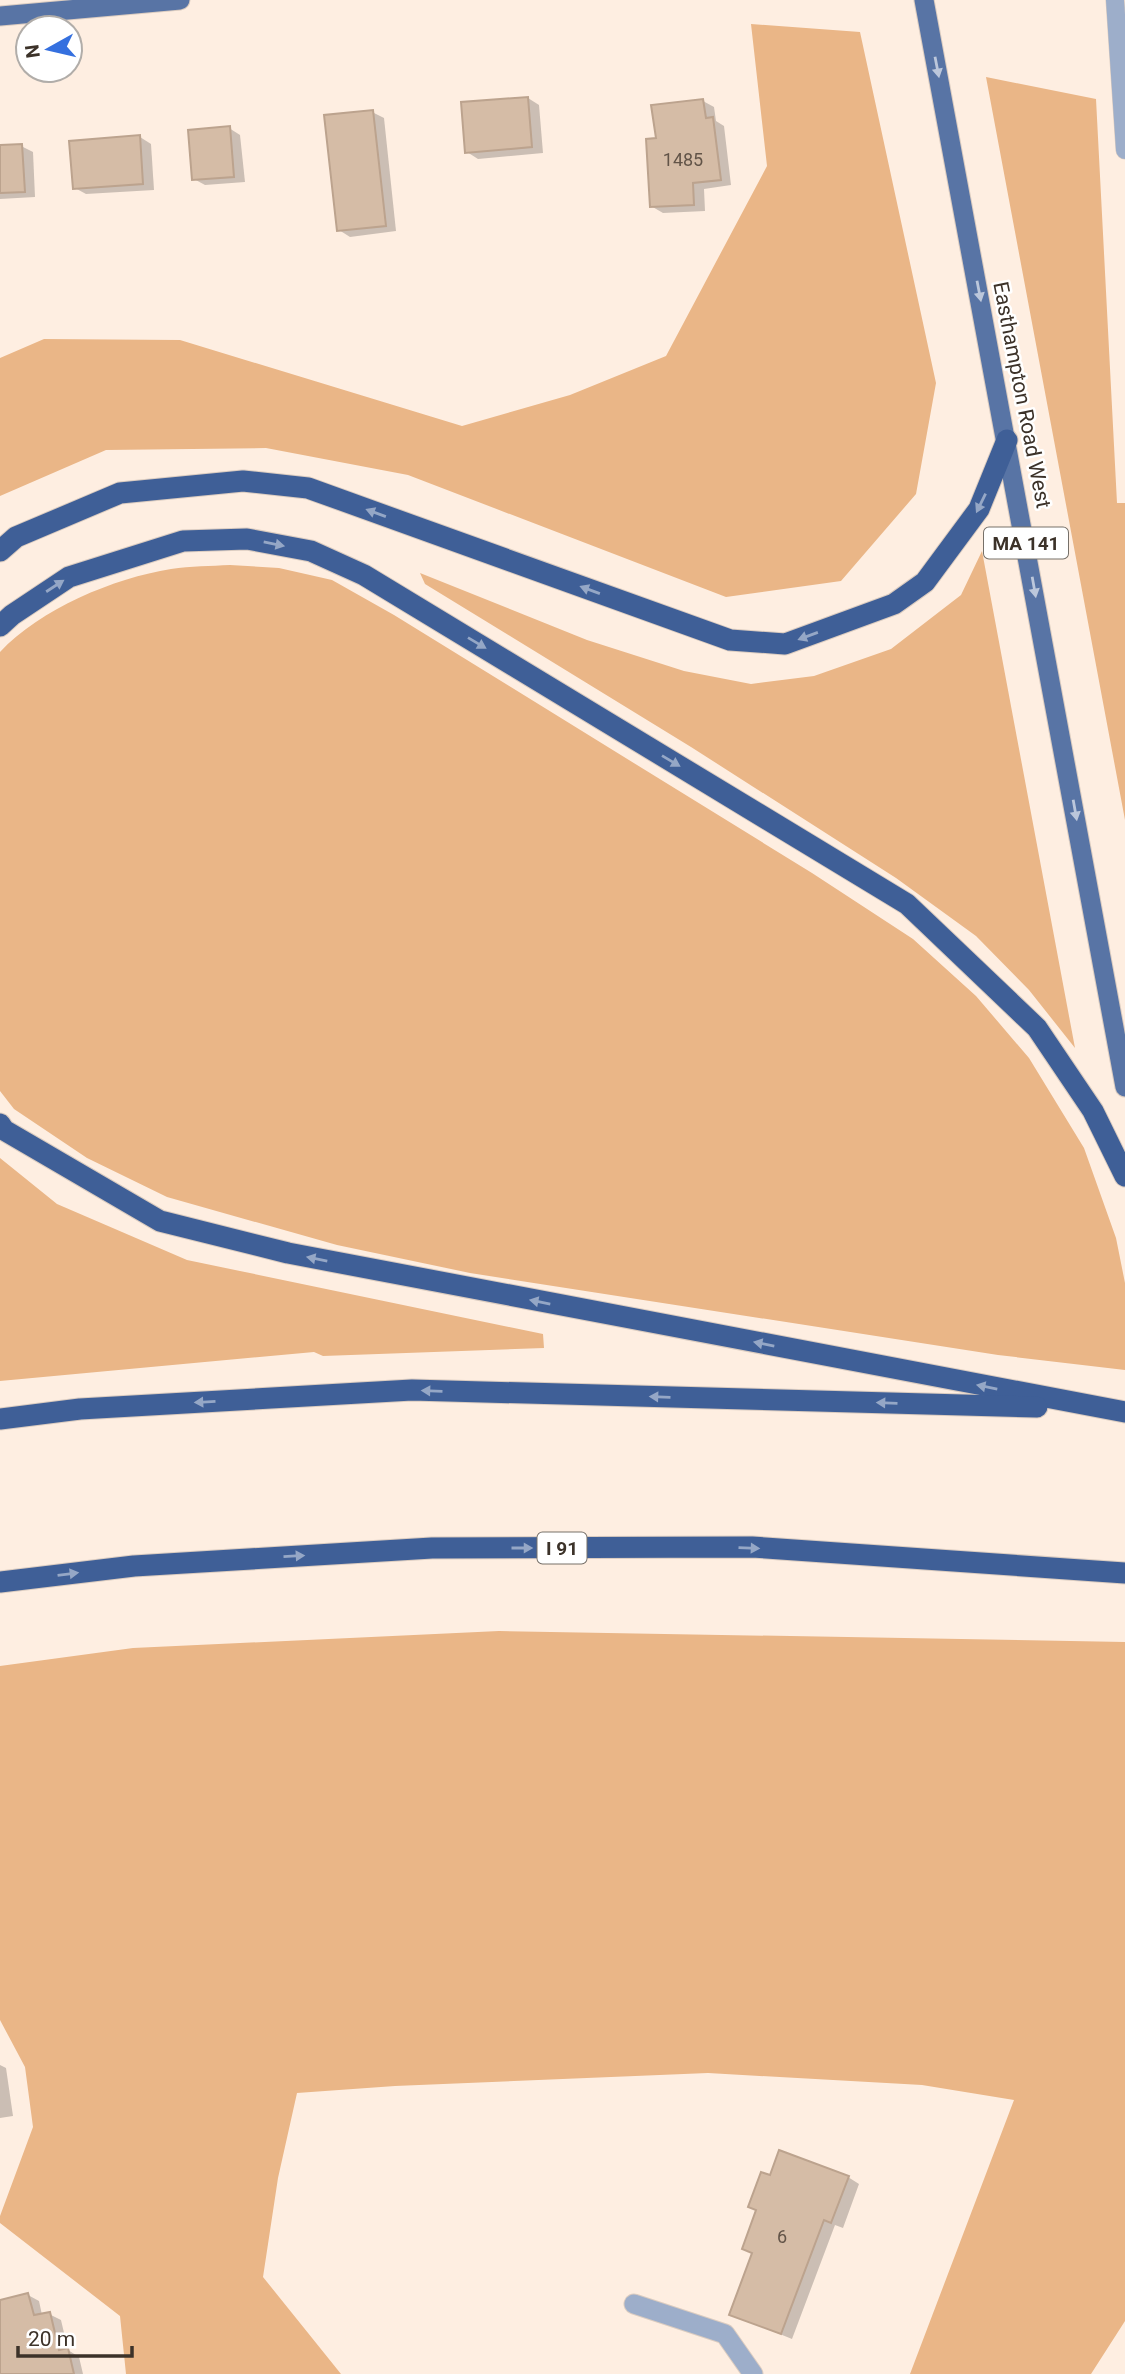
<svg xmlns="http://www.w3.org/2000/svg" width="1125" height="2374" viewBox="0 0 1125 2374" font-family="Roboto,sans-serif">
  <style>
    .green { fill: #eab687 }
    .shadow { fill: #0003 }
    .building { fill: #d5bca6; stroke: #bca38e; stroke-width: 2 }
    .lines { fill: none; stroke-linecap: round; stroke-linejoin: round }
    .service-casing { stroke: #dbccc0; stroke-width: 19 }
    .minor-casing { stroke: #dbccc0; stroke-width: 21 }
    .primary-casing { stroke: #dbccc0; stroke-width: 21 }
    .motorway-casing { stroke: #dbccc0; stroke-width: 23 }
    .service { stroke: #9daeca; stroke-width: 18 }
    .minor { stroke: #9daeca; stroke-width: 19 }
    .primary { stroke: #5874a5; stroke-width: 19 }
    .motorway { stroke: #3f5f97; stroke-width: 21 }
    .oneway { fill: #bcc7db }
    .oneway2 { fill: #95a7c6 }
    .labels { text-anchor: middle; dominant-baseline: central; stroke-width: 5; stroke-linejoin: round; paint-order: stroke }
    .number-label { font-size: 18px; fill: #625448 }
    .shield { fill: #fff; stroke: #767069; stroke-width: 2 }
    .shield-label { font-size: 19px; font-weight: bold; fill: #3c3229 }
    .street-label { font-size: 21px; fill: #3c3229; stroke: #fff }
  </style>
  <rect width="100%" height="100%" fill="#feeee1"/>
  <!-- green -->
  <g class="green">
    <polygon points="751,24 860,32 936,383 916,494 841,581 726,597 408,475 266,448 106,450 0,496 0,358 44,339 180,340 462,426 570,395 666,356 767,166"/>
    <polygon points="986,77 1096,99 1117,503 1125,503 1125,820"/>
    <polygon points="982,551 1075,1048 1029,990 976,936 896,878 691,747 425,584 420,573 587,640 684,671 751,684 814,676 891,649 961,595"/>
    <path d="M230,565l49,3 53,12 62,35 418,258 101,66 63,57 53,62 55,90 32,90 9,45v87l-127,-15 -528,-82 -133,-28 -170,-48 -80,-39 -73,-49 -14,-18v-439c40,-43 114,-74 171,-83 20,-3 40,-3 59,-4z"/>
    <polygon points="0,1158 57,1204 187,1260 543,1334 544,1348 323,1356 314,1352 0,1381"/>
    <polygon points="499,1631 1125,1642 1125,2321 1091,2374 910,2374 1014,2100 922,2085 708,2073 395,2086 297,2093 278,2178 263,2277 341,2374 126,2374 120,2316 0,2223 0,2216 33,2127 25,2067 0,2020 0,1666 133,1648"/>
  </g>
  <!-- shadow -->
  <g class="shadow">
    <polygon points="528,98 539,105 543,153 478,159 467,152"/>
    <polygon points="703,101 714,107 716,121 724,126 731,185 704,189 705,211 663,213 651,206 658,140"/>
    <polygon points="372,112 384,118 396,231 350,237 339,230"/>
    <polygon points="229,128 240,135 245,182 205,185 194,179"/>
    <polygon points="140,137 151,144 154,190 86,194 75,188"/>
    <polygon points="21,146 33,152 35,197 0,199 0,147"/>
    <polygon points="0,2065 6,2068 13,2116 0,2118"/>
    <polygon points="771,2177 848,2177 859,2184 843,2228 835,2225 792,2339 731,2314 754,2254 744,2249"/>
    <polygon points="28,2295 39,2301 42,2315 49,2314 61,2320 68,2350 79,2357 83,2374 0,2374 0,2301"/>
  </g>
  <!-- building -->
  <g class="building">
    <polygon points="528,97 532,147 465,153 461,102"/>
    <polygon points="703,99 706,118 713,117 721,180 693,183 694,205 650,207 646,139 656,138 651,105"/>
    <polygon points="373,110 386,226 337,231 324,115"/>
    <polygon points="230,126 234,177 192,180 188,130"/>
    <polygon points="140,135 143,184 73,189 69,141"/>
    <polygon points="22,144 25,192 0,193 0,145"/>
    <polygon points="779,2150 849,2176 831,2223 824,2220 781,2334 729,2315 752,2253 742,2249 756,2210 748,2207 761,2172 770,2175"/>
    <polygon points="28,2293 34,2315 50,2312 59,2350 68,2348 74,2374 0,2374 0,2300"/>
  </g>
  <g class="lines">
    <defs>
      <polyline id="service" points="1115,0 1125,150"/>
      <polyline id="minor" points="634,2304 725,2334 753,2374"/>
      <g id="primary">
        <polyline points="924,0 1125,1087"/>
        <polyline points="0,16 180,0"/>
      </g>
      <g id="motorway">
        <polyline points="0,551 16,537 120,493 243,481 308,488 730,640 785,644 894,604 925,582 979,509 1007,440"/>
        <polyline points="0,626 12,615 69,577 183,541 247,539 311,551 364,575 907,904 1037,1028 1093,1111 1125,1176"/>
        <polyline points="0,1124 4,1130 160,1221 288,1253 1125,1412"/>
        <polyline points="0,1419 80,1409 412,1390 1037,1407"/>
        <polyline points="0,1582 134,1566 432,1548 752,1547 1125,1573"/>
      </g>
    </defs>
    <!-- service casing -->
    <use href="#service" class="service-casing"/>
    <!-- minor casing -->
    <use href="#minor" class="minor-casing"/>
    <!-- primary casing -->
    <use href="#primary" class="primary-casing"/>
    <!-- motorway casing -->
    <use href="#motorway" class="motorway-casing"/>
    <!-- service -->
    <use href="#service" class="service"/>
    <!-- minor -->
    <use href="#minor" class="minor"/>
    <!-- primary -->
    <use href="#primary" class="primary"/>
    <!-- motorway -->
    <use href="#motorway" class="motorway"/>
  </g>
  <!-- one-way arrows -->
  <defs><path id="oneway-solid" d="M-6-.8H1V-3.2L6.5 0L1 3.2V.8H-6Z" transform="scale(1.75)"/></defs>
  <g class="oneway">
    <use href="#oneway-solid" transform="translate(937 67) rotate(79)"/>
    <use href="#oneway-solid" transform="translate(979 291) rotate(79)"/>
    <use href="#oneway-solid" transform="translate(1034 587) rotate(80)"/>
    <use href="#oneway-solid" transform="translate(1075 810) rotate(80)"/>
  </g>
  <g class="oneway2">
    <use href="#oneway-solid" transform="translate(981 503) rotate(116)"/>
    <use href="#oneway-solid" transform="translate(376 513) rotate(-160)"/>
    <use href="#oneway-solid" transform="translate(274 544) rotate(11)"/>
    <use href="#oneway-solid" transform="translate(55 586) rotate(-33)"/>
    <use href="#oneway-solid" transform="translate(590 590) rotate(-160)"/>
    <use href="#oneway-solid" transform="translate(808 636) rotate(160)"/>
    <use href="#oneway-solid" transform="translate(477 643) rotate(31)"/>
    <use href="#oneway-solid" transform="translate(671 761) rotate(31)"/>
    <use href="#oneway-solid" transform="translate(317 1259) rotate(-169)"/>
    <use href="#oneway-solid" transform="translate(540 1302) rotate(-169)"/>
    <use href="#oneway-solid" transform="translate(764 1344) rotate(-169)"/>
    <use href="#oneway-solid" transform="translate(987 1387) rotate(-169)"/>
    <use href="#oneway-solid" transform="translate(432 1391) rotate(-178)"/>
    <use href="#oneway-solid" transform="translate(660 1397) rotate(-178)"/>
    <use href="#oneway-solid" transform="translate(205 1402) rotate(177)"/>
    <use href="#oneway-solid" transform="translate(887 1403) rotate(-178)"/>
    <use href="#oneway-solid" transform="translate(522 1548)"/>
    <use href="#oneway-solid" transform="translate(749 1548) rotate(2)"/>
    <use href="#oneway-solid" transform="translate(294 1556) rotate(-3)"/>
    <use href="#oneway-solid" transform="translate(68 1574) rotate(-7)"/>
  </g>
  <g class="labels">
    <!-- number labels -->
    <g class="number-label">
      <text x="683" y="159">1485</text>
      <text x="782" y="2236">6</text>
    </g>
    <!-- shield labels -->
    <g class="shield">
      <rect x="984" y="527.5" width="84" height="31" rx="5"/>
      <rect x="537.5" y="1532.5" width="49" height="31" rx="5"/>
    </g>
    <g class="shield-label">
      <text x="1026" y="543">MA 141</text>
      <text x="562" y="1548">I 91</text>
    </g>
    <!-- street labels -->
    <g class="street-label">
      <text transform="translate(1022 395) rotate(79)">Easthampton Road West</text>
    </g>
  </g>
  <!-- north arrow -->
  <g transform="translate(49 49) rotate(262)"><circle r="33" fill="#ffffff" stroke="#b1ada9" stroke-width="2"/>
  <path d="M0-5L12 26L0 18L-12 26Z" fill="#3570df"/>
  <text y="-10" font-size="19" font-weight="bold" text-anchor="middle" fill="#3c3229">N</text>
  </g>
  <!-- scale -->
  <path d="M18 2346v10h114v-10" fill="none" stroke="#3c3229" stroke-width="3.5"/>
  <text x="28" y="2346" font-size="21" fill="#3c3229" stroke="#ffffff" stroke-width="5" paint-order="stroke">20 m</text>
</svg>
